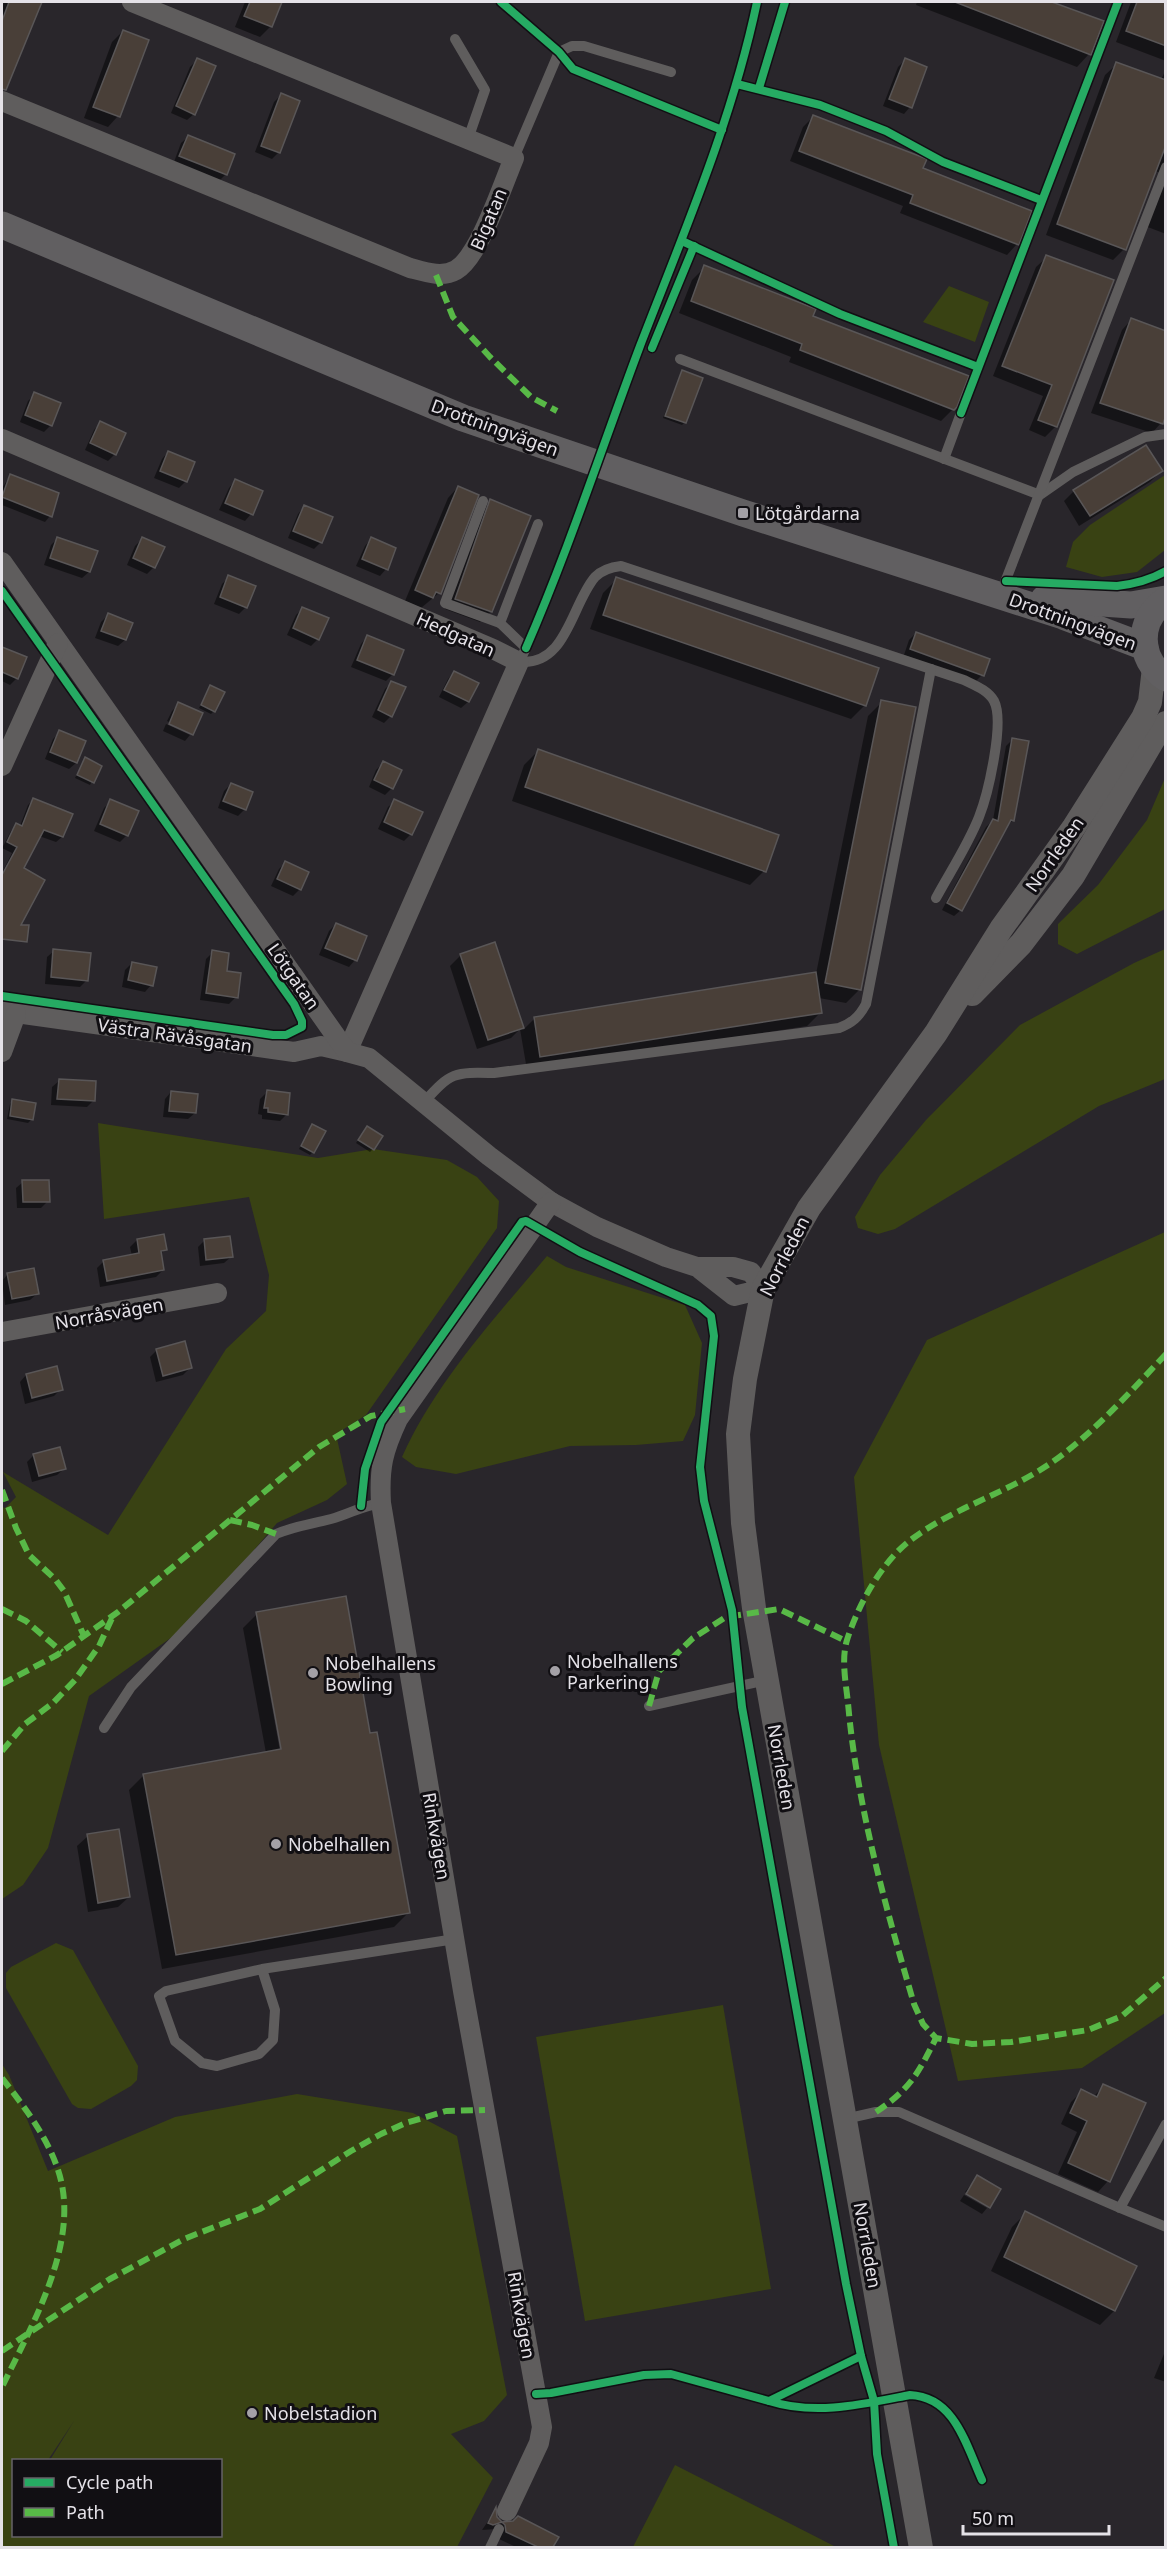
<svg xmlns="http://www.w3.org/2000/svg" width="1167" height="2549" viewBox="0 0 1167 2549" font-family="'Noto Sans',sans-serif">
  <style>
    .green { fill: #394213; fill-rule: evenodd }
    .shadow { fill: #0007; fill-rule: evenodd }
    .building { fill: #493f38; stroke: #595657; stroke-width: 1.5 }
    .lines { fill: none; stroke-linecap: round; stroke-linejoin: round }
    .service { stroke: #5f5d5d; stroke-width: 10 }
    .minor { stroke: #5f5d5d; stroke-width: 20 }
    .tertiary { stroke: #5f5d5d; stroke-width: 24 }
    .secondary { stroke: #615f61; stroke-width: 27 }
    .quiet { stroke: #58b947; stroke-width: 6; stroke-dasharray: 12 6; stroke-linecap: butt }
    .cycleway-casing { stroke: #110f13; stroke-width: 11 }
    .cycleway { stroke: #26ab63; stroke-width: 8 }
    .poi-dot { fill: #a3a0a6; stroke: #110f13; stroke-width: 2 }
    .labels { text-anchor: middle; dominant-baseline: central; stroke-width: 6; stroke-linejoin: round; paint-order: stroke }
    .street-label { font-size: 18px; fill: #e5e2e8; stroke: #110f13 }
    .poi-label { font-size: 18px; fill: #e5e2e8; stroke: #110f13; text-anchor: start }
  </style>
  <rect width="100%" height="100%" fill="#29262b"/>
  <!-- green -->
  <g class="green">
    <polygon points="949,286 989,302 975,342 923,322"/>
    <polygon points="1165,475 1165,550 1137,572 1102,577 1066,567 1073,542 1090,525"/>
    <polygon points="1165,778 1165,909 1077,954 1058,944 1058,924 1098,885 1147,820"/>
    <polygon points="1165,949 1165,1079 1099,1106 895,1229 878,1234 858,1228 855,1217 880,1175 926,1120 1020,1025 1134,963"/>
    <polygon points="98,1123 318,1158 373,1149 447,1160 477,1177 499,1201 497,1228 366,1415 336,1434 347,1484 327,1500 277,1523 209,1603 172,1637 89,1696 48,1848 23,1885 2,1899 2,1507 5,1508 16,1497 3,1472 108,1535 226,1349 266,1311 269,1275 249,1197 104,1219"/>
    <polygon points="1165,1232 1165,2013 1082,2068 958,2081 879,1745 854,1477 927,1340"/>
    <path d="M547,1256l19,11 119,38 17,38 -7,72 -12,26 -47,4 -66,1 -114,28 -40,-7 -14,-10c34,-75 92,-138 145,-201z"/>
    <polygon points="56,1943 73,1950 138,2066 137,2080 131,2086 91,2109 78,2108 72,2104 6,1988 6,1973 11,1967"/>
    <polygon points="723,2005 771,2289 585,2321 536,2037"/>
    <path d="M2,2064l7,11 39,96 127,-54 122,-23 116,19 44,23 50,259 -23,26 -33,13 42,44 -36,69h-455zM74,2421l-24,39h170v76h-206v-76h34z"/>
    <polygon points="675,2465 836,2547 633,2547"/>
  </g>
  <!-- shadow -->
  <g class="shadow">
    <polygon points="4,2 40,2 11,75 2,84 2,8"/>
    <polygon points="245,2 281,2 271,26 260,37 235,27"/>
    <polygon points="917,2 1048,2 1102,22 1089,54 1077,67 916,5"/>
    <polygon points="1131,2 1166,2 1166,61 1116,42"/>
    <polygon points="123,31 118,116 108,127 84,118 112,42"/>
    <polygon points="197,60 194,114 187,120 171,113 190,67"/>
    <polygon points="905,60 925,68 910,107 904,114 883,106 898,67"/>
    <polygon points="1117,64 1161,80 1166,69 1166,234 1145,226 1161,173 1155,171 1124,249 1113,260 1046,235 1105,75"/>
    <polygon points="281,95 279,152 272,159 255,152 274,102"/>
    <polygon points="814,116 921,169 1017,244 1007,255 900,213 903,206 790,161 803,127"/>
    <polygon points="188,137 226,174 219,181 174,162 181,143"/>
    <polygon points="1047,257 1056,426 1045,437 1029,430 1043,396 993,376 1036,267"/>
    <polygon points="705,267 811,317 953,409 941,421 789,362 791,357 679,313 692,280"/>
    <polygon points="1131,320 1161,423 1152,433 1091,413 1122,330"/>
    <polygon points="682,372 685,422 682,425 663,418"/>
    <polygon points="35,394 51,425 44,432 20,422 28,401"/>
    <polygon points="100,423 115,454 108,461 85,450 94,430"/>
    <polygon points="168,452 193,463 185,482 179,488 154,478 162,459"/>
    <polygon points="1161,471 1150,482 1079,526 1064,501 1074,491"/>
    <polygon points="10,476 50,516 45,522 2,505 2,488"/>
    <polygon points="235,481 261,492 251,514 245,521 219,510 229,488"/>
    <polygon points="458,487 439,593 421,608 405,601 448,498"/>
    <polygon points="491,501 491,611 480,622 445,609 480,512"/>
    <polygon points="304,507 321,542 314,549 288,538 298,514"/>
    <polygon points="58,538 96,552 89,572 82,578 44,565 51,545"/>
    <polygon points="142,539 154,567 147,574 127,565 135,546"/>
    <polygon points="371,539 386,569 380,576 356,566 365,546"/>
    <polygon points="229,577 246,607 239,614 214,604 222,584"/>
    <polygon points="617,579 865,705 851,719 590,629 603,593"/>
    <polygon points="303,608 318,639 311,646 287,635 296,615"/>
    <polygon points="108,615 125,640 118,646 95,638 101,622"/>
    <polygon points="916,633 982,675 976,681 904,655 909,640"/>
    <polygon points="367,637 393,674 386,681 351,667 361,644"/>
    <polygon points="2,648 25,658 17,678 10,685 2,681"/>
    <polygon points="454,672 477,683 468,702 461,708 439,697 448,679"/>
    <polygon points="392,682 391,716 384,723 372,717 385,689"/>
    <polygon points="211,686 214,711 211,714 199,708"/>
    <polygon points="882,702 860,989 846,1003 819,998 821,1012 807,1026 527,1070 520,1029 511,1038 477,1049 450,966 460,956 494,944 523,1030 535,1018 816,974 868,716"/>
    <polygon points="179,704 192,734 191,735 191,732 167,721 172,711"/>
    <polygon points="166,724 190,735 185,741 163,731"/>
    <polygon points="60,732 76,763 69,769 45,759 53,739"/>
    <polygon points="1013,739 1013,820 1006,827 961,910 954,916 942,910 986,827 993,820 1006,746"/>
    <polygon points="538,751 764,871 750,885 512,801 524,765"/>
    <polygon points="85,759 100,766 90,785 75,778"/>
    <polygon points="383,763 392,788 385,795 369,787 376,770"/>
    <polygon points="231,784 245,809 238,816 218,808 224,791"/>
    <polygon points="34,799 71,814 62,837 56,842 39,836 22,869 13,931 2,925 2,873 12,853 2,848 11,831 17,825 20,826 28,805"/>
    <polygon points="111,801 127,835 120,842 94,831 104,808"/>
    <polygon points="395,801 411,834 404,841 378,829 388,807"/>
    <polygon points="285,863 307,873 300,889 293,896 271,886 279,869"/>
    <polygon points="336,924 365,937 355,960 349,967 319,955 329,931"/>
    <polygon points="54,951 87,980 80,987 45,984 47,957"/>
    <polygon points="213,952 225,972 236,997 229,1004 200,1000 206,959"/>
    <polygon points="132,963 151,985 145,992 122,987 125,970"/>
    <polygon points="59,1081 94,1100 87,1107 51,1105 52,1087"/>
    <polygon points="171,1092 195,1113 188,1119 163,1117 165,1099"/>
    <polygon points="267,1092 287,1114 280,1121 262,1119 262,1115 258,1114 260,1099"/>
    <polygon points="13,1101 31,1120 28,1123 7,1119 10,1104"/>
    <polygon points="367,1128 373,1149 370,1152 356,1143"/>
    <polygon points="310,1129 313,1152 310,1155 299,1149"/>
    <polygon points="23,1182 48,1201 41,1208 17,1208 16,1188"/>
    <polygon points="137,1240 165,1249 160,1255 163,1270 156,1277 100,1287 97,1268 104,1261 132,1256 130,1247"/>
    <polygon points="204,1241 231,1257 224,1263 200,1266 198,1247"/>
    <polygon points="32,1270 37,1294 30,1300 5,1305 2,1281 7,1275"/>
    <polygon points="157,1350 190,1368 183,1375 156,1382 150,1357"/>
    <polygon points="56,1368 61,1389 54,1396 25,1404 20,1382 26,1375"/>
    <polygon points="34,1455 64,1469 57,1475 32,1482 27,1462"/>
    <path d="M257,1614l112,121 39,178 -14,14 -232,42 -33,-179 15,-15 122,-22 -23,-125zM257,1623h3l24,133 -3,1z"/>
    <polygon points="88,1836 129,1897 118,1907 88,1912 77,1846"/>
    <polygon points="1104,2086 1144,2104 1108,2181 1098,2192 1058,2174 1077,2132 1061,2124 1071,2102 1082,2091 1093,2097"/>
    <polygon points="977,2177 989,2206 965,2192"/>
    <polygon points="964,2195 987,2208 982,2214 960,2201"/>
    <polygon points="1026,2213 1114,2311 1100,2325 991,2271 1012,2227"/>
    <polygon points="1166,2349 1166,2382 1154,2378"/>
    <polygon points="495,2511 495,2518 502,2524 514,2523 557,2537 551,2548 518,2548 499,2539 496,2529 482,2530"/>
  </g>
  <!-- building -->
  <g class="building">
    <polygon points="9,2 42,2 6,90 2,89 2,21"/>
    <polygon points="250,2 282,2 272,27 244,16"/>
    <polygon points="955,2 1052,2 1104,21 1091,55"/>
    <polygon points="1137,2 1166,2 1166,46 1126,31"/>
    <polygon points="123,30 149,40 120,117 93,107"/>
    <polygon points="197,58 216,66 195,115 176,106"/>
    <polygon points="905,58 927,67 912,108 889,99"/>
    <polygon points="1116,62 1166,80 1166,145 1126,250 1057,224"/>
    <polygon points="281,93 300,101 280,153 261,146"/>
    <polygon points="813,115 927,159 923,168 1032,211 1019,245 910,203 913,195 799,151"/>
    <polygon points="188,135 235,154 227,175 179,156"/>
    <polygon points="1046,255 1114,280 1057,427 1038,420 1052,385 1002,366"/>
    <polygon points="704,265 816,309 813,316 969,376 957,407 954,410 800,350 802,344 691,301"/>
    <polygon points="1131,318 1166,331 1166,415 1163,424 1100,403"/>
    <polygon points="682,370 703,378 686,423 665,416"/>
    <polygon points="34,392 61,403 52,426 25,415"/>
    <polygon points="100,421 126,433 116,455 90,443"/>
    <polygon points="1146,445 1163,471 1090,516 1073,490"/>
    <polygon points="168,451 195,462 187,482 160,471"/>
    <polygon points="10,474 59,493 52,517 2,497"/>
    <polygon points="235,479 263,491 253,515 225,503"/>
    <polygon points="458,486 479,495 441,594 436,592 433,598 415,590"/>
    <polygon points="490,499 531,516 492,612 455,599"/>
    <polygon points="304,505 333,517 322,543 293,531"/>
    <polygon points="57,537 98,551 90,572 50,558"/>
    <polygon points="142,537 165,547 155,568 133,558"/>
    <polygon points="371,537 396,548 388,570 362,559"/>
    <polygon points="228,575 256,586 247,608 220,597"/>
    <polygon points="616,577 879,668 866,706 603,615"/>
    <polygon points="302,607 329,618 319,640 293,628"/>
    <polygon points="108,613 133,623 126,640 101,631"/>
    <polygon points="916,632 990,659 984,676 910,649"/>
    <polygon points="367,635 404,650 394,675 357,660"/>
    <polygon points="2,647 27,657 18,679 2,672"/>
    <polygon points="454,671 479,683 469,702 444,690"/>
    <polygon points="391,681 406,687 392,717 378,710"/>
    <polygon points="210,685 225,692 215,712 201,705"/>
    <polygon points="881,700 916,707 861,990 825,983"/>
    <polygon points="178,702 203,713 193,735 169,724"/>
    <polygon points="59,730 86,741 77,763 50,752"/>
    <polygon points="1012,738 1029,741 1014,821 1011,820 962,911 947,903 993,819 998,821"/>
    <polygon points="538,749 779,835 766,872 525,787"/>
    <polygon points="85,757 102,766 94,783 77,775"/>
    <polygon points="383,761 402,770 393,789 374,780"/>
    <polygon points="231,783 253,792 246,810 223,801"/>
    <polygon points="33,798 73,814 63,837 44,830 24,868 45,880 21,925 29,925 27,942 2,939 2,875 17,847 7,842 16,823 22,826"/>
    <polygon points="110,799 139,811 128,836 100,824"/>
    <polygon points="394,799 423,812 412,835 384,822"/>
    <polygon points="285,861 309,872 301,890 277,879"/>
    <polygon points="336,923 367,936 357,961 325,948"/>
    <polygon points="495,942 524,1028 488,1040 460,954"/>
    <polygon points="53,949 91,953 88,981 51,977"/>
    <polygon points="212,950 229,953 227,971 241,973 238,998 206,993"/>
    <polygon points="132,962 157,967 153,986 128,980"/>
    <polygon points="816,972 822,1013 540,1057 534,1017"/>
    <polygon points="59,1079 96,1081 95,1101 57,1099"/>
    <polygon points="267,1090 290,1093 288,1115 268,1112 268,1108 264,1108"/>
    <polygon points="171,1091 198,1094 196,1113 169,1111"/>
    <polygon points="12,1099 36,1103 33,1120 10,1116"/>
    <polygon points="312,1124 326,1131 314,1153 301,1146"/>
    <polygon points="367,1126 383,1136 374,1150 358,1140"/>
    <polygon points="22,1180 49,1180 50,1202 23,1202"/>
    <polygon points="164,1234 167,1250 161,1251 164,1270 107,1281 103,1260 139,1253 137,1239"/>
    <polygon points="230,1236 233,1257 206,1260 204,1239"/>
    <polygon points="34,1268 39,1294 12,1299 7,1273"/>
    <polygon points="185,1341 192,1368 163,1376 156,1349"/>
    <polygon points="57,1366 63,1390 32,1398 26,1374"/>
    <polygon points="60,1447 66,1469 39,1476 33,1454"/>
    <polygon points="346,1596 370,1733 377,1732 410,1913 176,1955 143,1774 281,1749 256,1612"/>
    <polygon points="119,1829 130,1897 98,1903 87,1834"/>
    <polygon points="1103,2084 1146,2103 1110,2182 1068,2163 1087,2121 1070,2113 1081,2089 1097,2097"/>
    <polygon points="977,2175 1001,2189 990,2208 966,2194"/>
    <polygon points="1025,2211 1137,2266 1115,2311 1004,2257"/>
    <polygon points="496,2507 497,2517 502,2522 513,2521 518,2516 559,2537 553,2547 538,2547 506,2532 505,2525 502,2522 493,2525 488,2523"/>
  </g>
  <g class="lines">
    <!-- service -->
    <g class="service">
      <polyline points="455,39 485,90 468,139"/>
      <polyline points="514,158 559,52 572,46 584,46 671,72"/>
      <polyline points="680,359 1040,495 1073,472 1145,437 1166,434"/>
      <polyline points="944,459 961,413"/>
      <polyline points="483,501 445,603 500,623"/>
      <path d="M538,524l-38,99 26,25 -7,14c48,4 52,-57 76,-85 7,-7 17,-10 26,-11l343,114c10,5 24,10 30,21 11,21 -6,93 -15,116 -11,28 -29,55 -43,81"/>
      <polyline points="1000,595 1166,167"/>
      <path d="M424,1102c27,-30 30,-30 70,-29l345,-45c13,-5 20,-11 27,-24l65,-335"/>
      <polyline points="649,1706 767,1680"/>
      <path d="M104,1728l27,-41 145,-153c19,-8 36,-10 55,-15 19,-5 30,-13 50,-16"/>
      <polyline points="262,1969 275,2010 273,2040 259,2054 217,2066 202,2063 175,2041 159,1996 166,1991 262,1969 455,1939"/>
      <polyline points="845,2119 876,2112 899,2112 1120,2208"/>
      <polyline points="1166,2124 1120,2208 1166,2227"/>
      <polyline points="490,2548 499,2529"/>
    </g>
    <!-- minor -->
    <g class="minor">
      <path d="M2,101l408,167c15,4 32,10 46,2 23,-13 47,-86 58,-112l-382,-156"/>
      <polyline points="2,439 493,649 519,662 347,1052 321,1046 294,1052 2,1011"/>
      <polyline points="2,562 347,1052 369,1058 489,1156 551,1202 597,1227 666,1257 697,1267 733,1267 751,1272 763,1289 734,1296 697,1267"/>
      <polyline points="2,766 58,643"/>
      <polyline points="2,1052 16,1014"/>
      <polyline points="2,1332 217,1293"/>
      <path d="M507,2511l32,-68 3,-16 -79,-436 -82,-488c-2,-36 2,-52 17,-84l153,-217"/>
    </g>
    <!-- tertiary -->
    <g class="tertiary">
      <polyline points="972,994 1021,944 1073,876 1156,735 1166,723"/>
      <polyline points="921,2548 754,1608 743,1523 738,1434 745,1379 763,1289 809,1208 936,1033 1001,929 1074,827 1143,718 1150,702 1154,668"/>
    </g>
    <!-- secondary -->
    <g class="secondary">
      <polyline points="2,225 463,418 743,513 1063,616 1145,647"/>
      <polyline points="1044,599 1131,605 1166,599"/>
      <path d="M1166,600c-29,19 -29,59 0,78"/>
    </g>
    <!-- quiet -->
    <g class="quiet">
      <polyline points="436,275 453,317 490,357 531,397 557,411"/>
      <path d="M1166,1354c-36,38 -72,79 -115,109 -44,30 -96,44 -139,76 -30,22 -54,66 -65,101 -6,19 -1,44 1,63 9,103 37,202 66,301l9,20 13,14 36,6 39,-2 77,-12 34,-14 44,-38"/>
      <polyline points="2,1490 16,1528 29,1555 55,1579 64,1591 84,1636"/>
      <polyline points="230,1520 252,1525 276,1534"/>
      <polyline points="2,1609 26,1621 62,1652"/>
      <polyline points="2,1684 57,1655 118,1612 319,1447 371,1416 405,1409"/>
      <polyline points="649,1706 659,1671 693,1638 726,1617 779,1609 846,1641"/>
      <polyline points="2,1751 25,1724 53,1703 75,1680 99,1646 113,1616"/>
      <path d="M2,2078c24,31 52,67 60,107 13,67 -32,144 -60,202"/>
      <path d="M876,2112c34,-23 42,-38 60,-74"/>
      <polyline points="2,2351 110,2279 184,2239 260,2209 351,2151 381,2134 406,2123 446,2111 485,2110"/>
    </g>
    <defs>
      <g id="cycleway">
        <polyline points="501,2 559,52 573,69 722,130"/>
        <polyline points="737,84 820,105 886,131 943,162 1041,200"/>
        <polyline points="759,88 785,2"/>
        <polyline points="682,241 840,314 978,367"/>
        <polyline points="652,348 694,246"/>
        <polyline points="961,413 1118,2"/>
        <path d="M1006,581l111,5c18,-2 33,-6 49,-15"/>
        <polyline points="2,591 294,1004 302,1021 302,1027 286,1035 273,1035 2,996"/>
        <path d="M526,648c43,-99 76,-201 114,-302 44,-114 92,-225 117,-344"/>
        <polyline points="361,1506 365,1469 381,1422 522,1222 526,1221 580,1252 698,1305 711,1316 714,1336 700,1467 704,1501 732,1610 742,1707 846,2284 861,2356 874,2401 877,2454 894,2548"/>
        <path d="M861,2356l-92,45c47,15 95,3 141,-6 45,2 56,50 72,85"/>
        <polyline points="536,2394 551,2393 644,2375 671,2374 769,2401"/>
      </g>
    </defs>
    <!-- cycleway casing -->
    <use href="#cycleway" class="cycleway-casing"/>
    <!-- cycleway -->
    <use href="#cycleway" class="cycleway"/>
  </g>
  <!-- markers -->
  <g class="poi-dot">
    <rect x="737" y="507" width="12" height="12" rx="3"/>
    <circle cx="555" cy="1671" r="6"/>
    <circle cx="313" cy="1673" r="6"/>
    <circle cx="276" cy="1844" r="6"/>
    <circle cx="252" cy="2413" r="6"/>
  </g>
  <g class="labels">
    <!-- street labels -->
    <g class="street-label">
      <text transform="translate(488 219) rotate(-67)">Bigatan</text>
      <text transform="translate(495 427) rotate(20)">Drottningvägen</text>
      <text transform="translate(1073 621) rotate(20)">Drottningvägen</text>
      <text transform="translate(456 634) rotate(24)">Hedgatan</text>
      <text transform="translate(1054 854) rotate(-55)">Norrleden</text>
      <text transform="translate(294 976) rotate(55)">Lötgatan</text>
      <text transform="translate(175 1035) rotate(8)">Västra Rävåsgatan</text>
      <text transform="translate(784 1256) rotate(-63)">Norrleden</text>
      <text transform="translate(109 1313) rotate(-10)">Norråsvägen</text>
      <text transform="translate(782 1767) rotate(80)">Norrleden</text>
      <text transform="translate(437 1836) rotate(80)">Rinkvägen</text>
      <text transform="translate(868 2245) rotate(80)">Norrleden</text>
      <text transform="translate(522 2315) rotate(80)">Rinkvägen</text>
    </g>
    <!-- poi labels -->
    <g class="poi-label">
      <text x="755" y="513">Lötgårdarna</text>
      <text x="567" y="1661">Nobelhallens<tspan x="567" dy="21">Parkering</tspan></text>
      <text x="325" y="1663">Nobelhallens<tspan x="325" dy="21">Bowling</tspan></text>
      <text x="288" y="1844">Nobelhallen</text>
      <text x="264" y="2413">Nobelstadion</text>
    </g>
  </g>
  <!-- border -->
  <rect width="1167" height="2549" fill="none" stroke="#e5e2e8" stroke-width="6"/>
  <!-- legend -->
  <rect x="12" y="2459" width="210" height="78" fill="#110f13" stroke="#666368" stroke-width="1.5"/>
  <rect x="24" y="2478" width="30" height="9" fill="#26ab63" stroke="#666368" stroke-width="1.5"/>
  <text x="66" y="2489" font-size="18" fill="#e5e2e8">Cycle path</text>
  <rect x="24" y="2508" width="30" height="9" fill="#58b947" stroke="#666368" stroke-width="1.5"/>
  <text x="66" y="2519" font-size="18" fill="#e5e2e8">Path</text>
  <!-- scale -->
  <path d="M963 2525v9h146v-9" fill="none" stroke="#e5e2e8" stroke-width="3"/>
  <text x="972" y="2525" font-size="18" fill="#e5e2e8" stroke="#110f13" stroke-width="4.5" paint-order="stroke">50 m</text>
</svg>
